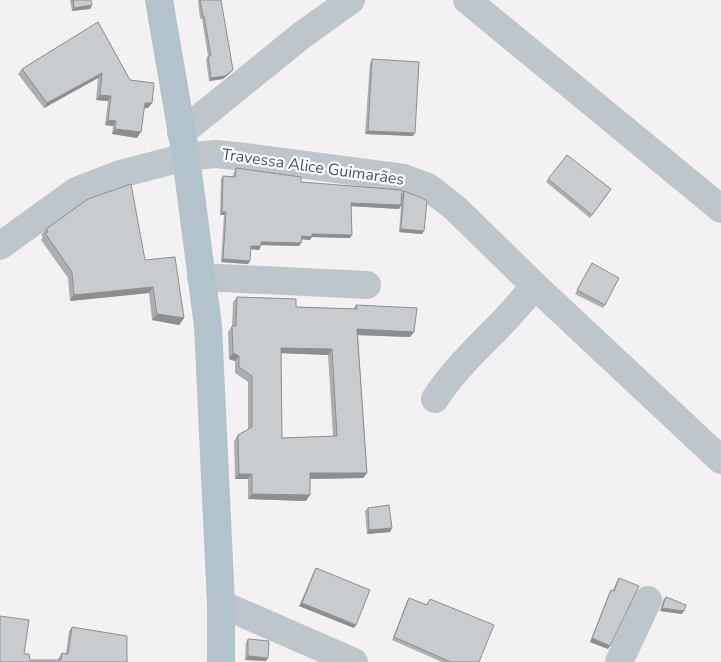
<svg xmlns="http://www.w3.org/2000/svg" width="721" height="662" viewBox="0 0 721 662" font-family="'Nunito Sans',sans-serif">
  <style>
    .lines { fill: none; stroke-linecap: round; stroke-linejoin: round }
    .minor { stroke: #bec6cc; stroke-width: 28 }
    .major { stroke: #b3c3cc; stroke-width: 28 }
    .wall { fill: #acafb2; fill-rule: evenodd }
    .shaded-wall { fill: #8c8f91 }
    .building { fill: #c8cccf; stroke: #8c8f91; fill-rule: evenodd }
    .labels { text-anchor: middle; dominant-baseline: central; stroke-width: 4.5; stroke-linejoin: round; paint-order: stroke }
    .street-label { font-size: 16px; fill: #4a565c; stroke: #fff }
  </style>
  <rect width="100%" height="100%" fill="#f3f1f1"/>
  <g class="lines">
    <!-- minor -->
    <g class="minor">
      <polyline points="467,0 721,209"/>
      <polyline points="181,133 302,35 351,0"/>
      <polyline points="0,246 76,191 120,174 186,157 215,154 246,157 404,178 428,187 455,208 535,286 721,460"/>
      <polyline points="201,277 367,285"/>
      <path d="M435,399c19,-30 45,-53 69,-78 11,-12 21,-24 31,-35"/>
      <polyline points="221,604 354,662"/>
      <polyline points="619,662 648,600"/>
    </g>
    <!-- major -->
    <polyline class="major" points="159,0 186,157 208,326 221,604 221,662"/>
  </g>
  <!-- wall -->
  <g class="wall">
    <polygon points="70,0 91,0 92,5 90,9 72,11"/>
    <polygon points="198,0 221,0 230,73 223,79 209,81 206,59 208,56 202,19 200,19"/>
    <polygon points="98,22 130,80 152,103 148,108 144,108 137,138 112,134 113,126 105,125 108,101 96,100 98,78 44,108 18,74 22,69"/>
    <polygon points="372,59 413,136 365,134 370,63"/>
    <polygon points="567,155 611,189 590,218 546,182"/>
    <polygon points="236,168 301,182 402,194 404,191 422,234 399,232 401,206 399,209 351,206 350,238 312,237 310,240 301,239 301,243 299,246 261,245 259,250 251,249 248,264 221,262 224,215 220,215 221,179 223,176 233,176 234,172"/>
    <polygon points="46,229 145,260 184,318 179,325 152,320 149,293 70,301 68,278 41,240 43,237 41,235"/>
    <polygon points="592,263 605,305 603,308 575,294"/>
    <path d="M237,297l59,10 57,2 3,-4 58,27 -4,5 -52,-2 9,138 -4,5 -53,1 -4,22 -58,-2v-20h-13l-1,-38 4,-6 10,-6v-47l-13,-9v-12l-6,-2 -1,-27 4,-6 1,-24zM281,353l47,2 5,81 -51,2z"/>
    <polygon points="368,508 392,528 390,532 367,534 365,511"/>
    <polygon points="316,568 354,628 299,606 314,571"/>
    <polygon points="619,578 610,646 608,649 590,642 609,593 611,590 613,590 617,581"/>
    <polygon points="666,597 682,614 660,611 663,600"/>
    <polygon points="409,598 427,605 430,599 479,662 442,662 392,640 407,601"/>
    <polygon points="72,627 127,662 0,662 24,654 30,660 58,660 59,657 62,653 66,654 69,631"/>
    <polygon points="248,639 266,661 245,660 246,642"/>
  </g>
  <!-- shaded-wall -->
  <g class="shaded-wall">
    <polygon points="92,5 90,9 72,11 74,8"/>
    <polygon points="233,70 230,73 223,79 209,81 211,78"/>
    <polygon points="102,73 98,78 44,108 47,103"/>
    <polygon points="100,95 111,96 108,101 96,100"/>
    <polygon points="145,103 152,103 148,108 141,108"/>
    <polygon points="108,120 116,121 113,126 105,125"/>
    <polygon points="115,129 141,132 137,138 112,134"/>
    <polygon points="368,131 415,133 413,136 365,134"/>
    <polygon points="351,203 401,205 399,209 349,206"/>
    <polygon points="222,212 226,212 224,215 220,215"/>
    <polygon points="401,229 424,231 422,234 399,232"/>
    <polygon points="312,234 352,235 350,238 312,237 310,240 299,239 302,236"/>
    <polygon points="261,242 301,243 299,246 259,245"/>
    <polygon points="251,246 261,246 259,250 249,249"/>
    <polygon points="223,259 250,261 248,264 221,262"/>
    <polygon points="153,287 149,293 70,301 74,295"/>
    <polygon points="157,314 184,318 179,325 152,320"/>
    <polygon points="357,329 414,332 410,337 354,335"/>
    <polygon points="281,348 332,349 328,355 277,353"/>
    <polygon points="233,353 239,356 235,361 229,359"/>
    <polygon points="310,473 367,473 363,478 306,479"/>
    <polygon points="239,474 252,474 248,479 235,479"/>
    <polygon points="252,494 310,495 306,501 248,499"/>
    <polygon points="392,528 390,532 367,534 369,530"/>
    <polygon points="302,603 356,625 354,628 299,606"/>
    <polygon points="662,608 684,611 682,614 660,611"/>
    <polygon points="592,638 610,646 608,649 590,642"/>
    <polygon points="248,656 268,658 266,661 245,660"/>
  </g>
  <!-- building -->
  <g class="building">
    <polygon points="73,0 91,0 92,5 74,8"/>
    <polygon points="200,0 221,0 233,70 225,76 211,78 208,56 211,56 204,16 203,16"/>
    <polygon points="98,22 130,80 154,83 152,103 145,103 141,132 115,129 116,121 108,120 111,96 100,95 102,73 47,103 22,69"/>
    <polygon points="372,59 419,62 415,133 368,131"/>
    <polygon points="567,155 611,189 592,215 548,179"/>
    <polygon points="236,168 301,177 301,182 402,190 401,205 351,203 352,235 312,234 312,237 302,236 301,243 261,242 261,246 251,246 250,261 223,259 226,212 222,212 223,176 235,177"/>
    <polygon points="131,184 145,260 175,257 184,318 157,314 153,287 74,295 72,272 45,233 48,232 46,229 88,199"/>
    <polygon points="404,191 422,198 427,201 424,231 401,229"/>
    <polygon points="592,263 619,278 605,305 577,290"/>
    <path d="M237,297l59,2v8l61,2 -1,-4 61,3 -3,24 -57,-3 10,144h-57v22l-58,-1v-20h-13l-1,-39 14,-8v-51l-13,-9v-11l-6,-3 -1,-27h4zM281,348l51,1 5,87 -55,2z"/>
    <polygon points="389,505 392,528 369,530 368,508"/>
    <polygon points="316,568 370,590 356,625 302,603"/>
    <polygon points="619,578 639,586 610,646 592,638 611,590 614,591"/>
    <polygon points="666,597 686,605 684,611 662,608"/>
    <polygon points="409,598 427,605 430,599 494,625 479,662 451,662 394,637"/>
    <polygon points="0,616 29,620 24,654 29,654 30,660 61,660 62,653 68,654 72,627 127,636 127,662 0,662"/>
    <polygon points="248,639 269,641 268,658 248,656"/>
  </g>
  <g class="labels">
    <!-- street labels -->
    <g class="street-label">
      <text transform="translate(313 167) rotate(8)">Travessa Alice Guimarães</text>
    </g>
  </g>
</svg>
